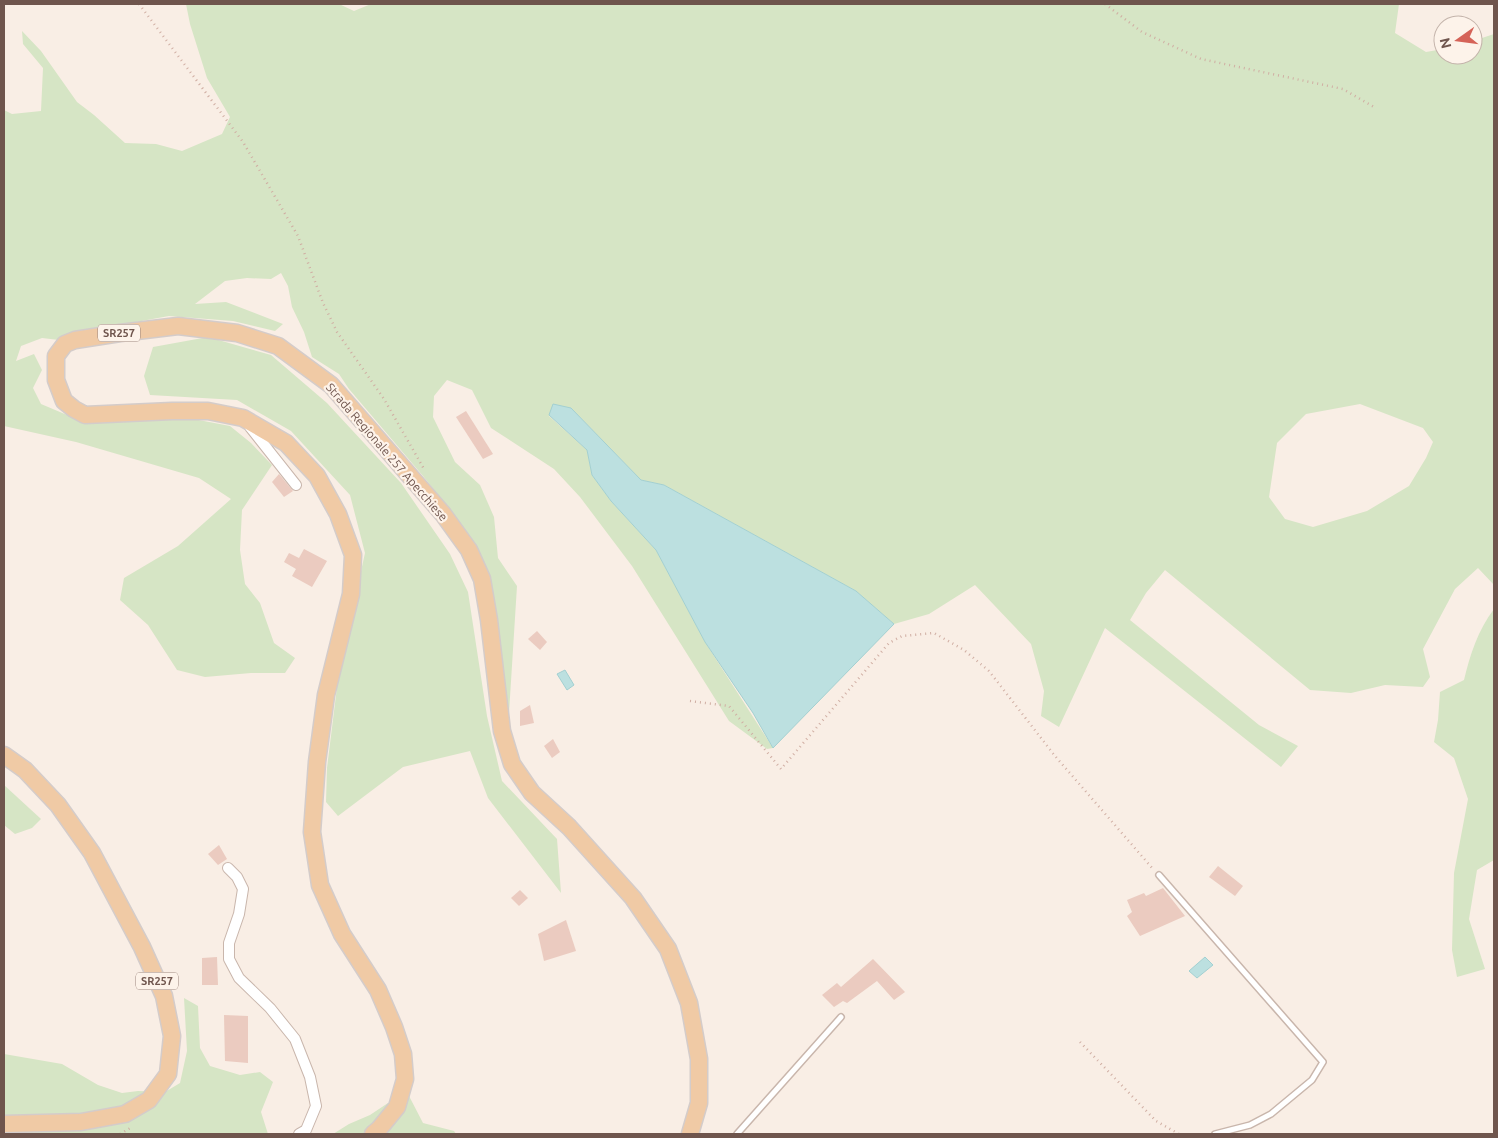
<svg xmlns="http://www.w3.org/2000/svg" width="1498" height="1138" viewBox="0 0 1498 1138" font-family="Ubuntu,sans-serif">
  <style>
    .green { fill: #d6e5c5; fill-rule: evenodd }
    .water { fill: #bce0e0; stroke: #a3d0d1 }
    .building { fill: #ebcbc0 }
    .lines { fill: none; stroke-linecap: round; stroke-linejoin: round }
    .service-casing { stroke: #c9b6ac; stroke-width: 8 }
    .minor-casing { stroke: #c9b6ac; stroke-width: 12 }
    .primary-casing { stroke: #d4ccca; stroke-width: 19 }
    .path { stroke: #d0aea3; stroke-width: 2.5; stroke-dasharray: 1 4; stroke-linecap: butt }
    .service { stroke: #fff; stroke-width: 5 }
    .minor { stroke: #fff; stroke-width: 10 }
    .primary { stroke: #f0caa5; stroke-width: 16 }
    .labels { text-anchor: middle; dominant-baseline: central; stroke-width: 4.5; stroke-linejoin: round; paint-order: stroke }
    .shield { fill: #fdf3ea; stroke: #9a847c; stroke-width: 1 }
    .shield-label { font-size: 11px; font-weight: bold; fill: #6f554d }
    .street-label { font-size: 12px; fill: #6f554d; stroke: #fdf3ea }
  </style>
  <rect width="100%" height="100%" fill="#f9eee5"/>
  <!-- green -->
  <g class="green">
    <path d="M186,4h153l15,7 17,-7h1028l-4,29 31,19 17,-3v6h30v-14l21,-7v556v-5l-16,-17 -23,21 -32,60 7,28 -7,10 -38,-2 -34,8 -41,-3 -145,-120 -19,23 -16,27 129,105 39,21 -17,21 -176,-139 -46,99 -18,-11 3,-25 -13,-47 -56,-59 -46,29 -35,10 -38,-33 -192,-106 -23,-5 -70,-72 -22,8 38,34 5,25 19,26 45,49 49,92 68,106 -6,1 -38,-28 -97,-155 -52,-69 -26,-28 -63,-41 -19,-38 -25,-10 -13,16 -1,21 22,45 25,23 14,32 4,41 19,28 -8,127 -4,6 -28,-170 -18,-28 -36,-45 -74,-87 -10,-15 -27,-17 -8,-25 -12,-25 -4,-21 -7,-13 -10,6 -24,-1 -22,3 -30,23 31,-2 57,22 -8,7 -42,-10 -64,-5 -44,8 -66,16 -17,-2 -21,8 -5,15 18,-7 8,16 -9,18 8,16 45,19 97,-6 47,9 21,17 21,22 -30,45 -2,40 5,34 15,19 14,40 21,15 -10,15h-34l-46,4 -28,-7 -29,-45 -28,-25 4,-22 54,-32 53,-47 -32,-21 -123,-36 -72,-16v-316l8,4 29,-3 2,-43 -20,-24 -1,-13 19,20 36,51 17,13 31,28 31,1 26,7 40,-17 8,-17 -23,-39 -17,-54zM1360,404l63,24 10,14 -7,16 -17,28 -42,25 -54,16 -28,-8 -16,-22 8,-54 29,-29z"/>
    <polygon points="208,337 271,355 327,403 401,483 450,554 468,592 487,716 502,781 557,839 561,893 488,798 470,751 403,767 338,816 326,802 327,768 339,671 365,553 350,495 291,431 237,400 150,395 144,376 153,347"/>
    <path d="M1494,609v251l-17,10 -8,49 16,50 -28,8 -5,-27 2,-77 14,-74 -14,-41 -20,-16 4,-22 2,-28 24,-12c6,-25 14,-50 30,-71z"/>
    <polygon points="4,785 41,819 32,828 15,834 4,825"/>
    <polygon points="184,998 198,1006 200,1048 210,1066 240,1075 260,1072 273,1082 261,1112 268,1134 4,1134 4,1054 62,1064 98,1085 122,1093 138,1091 165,1092 180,1083 187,1051"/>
    <polygon points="409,1096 423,1123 454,1131 456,1134 333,1134 349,1124 370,1115 388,1103"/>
  </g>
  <!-- water -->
  <g class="water">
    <polygon points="553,404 571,408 641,480 664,485 856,591 894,624 773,748 753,713 705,642 656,550 611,501 592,475 587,450 549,415"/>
    <polygon points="565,670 574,685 567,690 557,674"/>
    <polygon points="1205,957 1213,965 1197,978 1189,971"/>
  </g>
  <!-- building -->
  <g class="building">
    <polygon points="466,411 493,454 483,459 456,417"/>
    <polygon points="279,474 293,491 284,497 272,482"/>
    <polygon points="304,549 327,561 312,587 292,576 296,569 284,562 289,553 299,558"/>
    <polygon points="537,631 547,642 540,650 528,639"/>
    <polygon points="530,705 534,723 520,726 520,711"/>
    <polygon points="553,739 560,752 552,758 544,746"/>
    <polygon points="219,845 227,859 218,865 208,854"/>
    <polygon points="1218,866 1243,886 1235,896 1209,877"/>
    <polygon points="1163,888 1185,916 1140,936 1127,916 1132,912 1127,900 1144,893 1146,896"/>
    <polygon points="520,890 528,898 519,906 511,898"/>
    <polygon points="566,920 576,951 544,961 538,934"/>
    <polygon points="217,957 218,985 202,985 202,958"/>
    <polygon points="873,959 905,992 894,1000 877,981 847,1003 843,1001 834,1007 822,995 837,983 841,987"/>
    <polygon points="224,1015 248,1016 248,1063 225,1061"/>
  </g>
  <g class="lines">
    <defs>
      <g id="service">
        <polyline points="1159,875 1323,1062 1312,1080 1271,1114 1250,1125 1215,1134"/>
        <polyline points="737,1134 841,1017"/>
      </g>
      <g id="minor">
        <polyline points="250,427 296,485"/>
        <polyline points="228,868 237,877 243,889 239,914 229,943 229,959 239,978 270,1008 295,1039 310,1077 316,1106 306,1130 299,1134"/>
      </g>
      <g id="primary">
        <polyline points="4,755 25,770 58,805 92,853 142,947 164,996 172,1036 168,1074 149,1100 125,1114 81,1122 4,1124"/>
        <polyline points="373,1134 379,1129 397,1107 405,1079 403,1054 394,1027 378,990 342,934 320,885 312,832 317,762 326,695 351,594 353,555 338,514 317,476 286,443 243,418 208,411 172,411 85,415 74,409 64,401 56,380 56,356 65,344 75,340 120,333 178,326 237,333 278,346 331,385 443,514 469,550 482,579 489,620 502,731 512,764 532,793 569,827 633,898 668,949 689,1003 699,1059 699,1103 690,1134"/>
      </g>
    </defs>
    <!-- service casing -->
    <use href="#service" class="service-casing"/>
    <!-- minor casing -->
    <use href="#minor" class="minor-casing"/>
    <!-- primary casing -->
    <use href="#primary" class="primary-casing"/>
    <!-- path -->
    <g class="path">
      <polyline points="139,4 243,142 298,236 323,303 337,332 384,399 424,469"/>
      <polyline points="1105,4 1142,32 1201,59 1343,89 1374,107"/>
      <polyline points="690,701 729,706 781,769 889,643 902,636 934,633 964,650 989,671 1055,756 1153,869"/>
      <polyline points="1080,1042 1156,1121 1179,1134"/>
      <polyline points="120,1134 132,1127"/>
    </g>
    <!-- service -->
    <use href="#service" class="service"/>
    <!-- minor -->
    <use href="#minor" class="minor"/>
    <!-- primary -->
    <use href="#primary" class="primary"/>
  </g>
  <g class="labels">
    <!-- shield labels -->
    <g class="shield">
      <rect x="98" y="324.5" width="42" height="17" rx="4"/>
      <rect x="136" y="972.5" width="42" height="17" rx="4"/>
    </g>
    <g class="shield-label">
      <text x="119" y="333">SR257</text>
      <text x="157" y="981">SR257</text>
    </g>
    <!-- street labels -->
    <g class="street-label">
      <text transform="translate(387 452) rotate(49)">Strada Regionale 257 Apecchiese</text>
    </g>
  </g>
  <!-- border -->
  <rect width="1498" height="1138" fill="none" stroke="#6f554d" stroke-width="10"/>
  <!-- north arrow -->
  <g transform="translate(1458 40) rotate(256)"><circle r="24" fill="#fdf3ea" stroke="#c4b4ab"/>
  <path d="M0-4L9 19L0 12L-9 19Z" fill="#d56358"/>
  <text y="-8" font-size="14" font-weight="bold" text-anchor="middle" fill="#6f554d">N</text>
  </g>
</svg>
